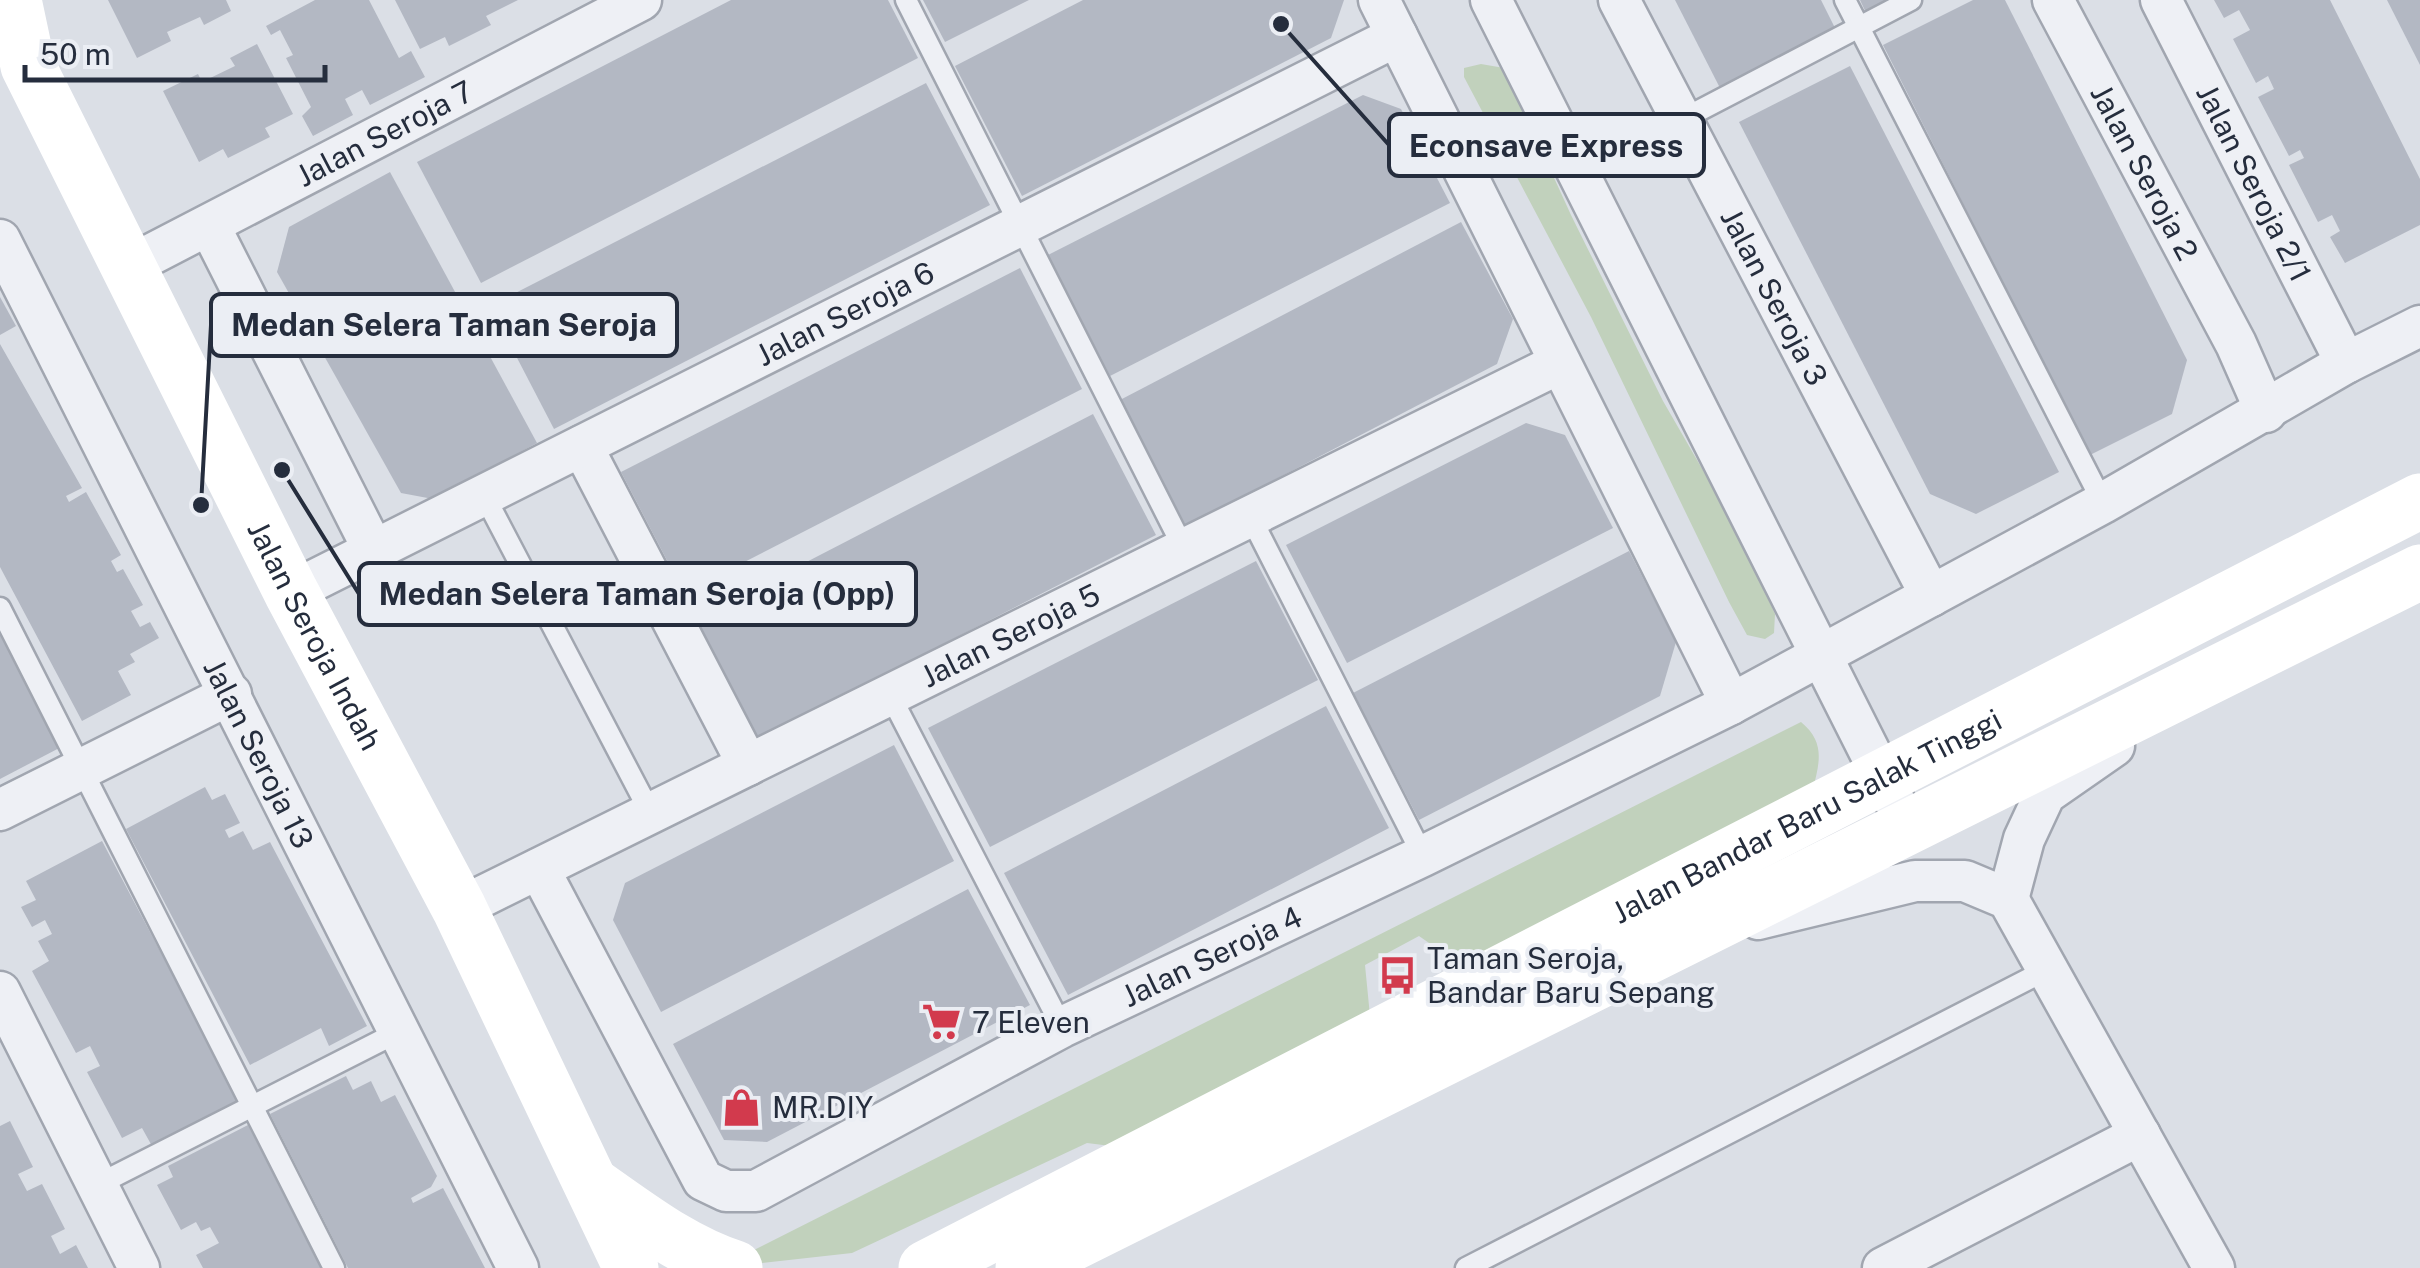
<svg xmlns="http://www.w3.org/2000/svg" width="2420" height="1268" viewBox="0 0 2420 1268" font-family="'Public Sans',sans-serif">
  <style>
    .green { fill: #c1d1bc }
    .building { fill: #b3b8c3 }
    .lines { fill: none; stroke-linecap: round; stroke-linejoin: round }
    .lane-casing { stroke: #a1a6b0; stroke-width: 25 }
    .street-casing { stroke: #a1a6b0; stroke-width: 45 }
    .lane { stroke: #eef0f5; stroke-width: 20 }
    .street { stroke: #eef0f5; stroke-width: 40 }
    .secondary { stroke: #fff; stroke-width: 55 }
    .labels { text-anchor: middle; dominant-baseline: central; stroke-width: 8; stroke-linejoin: round; paint-order: stroke }
    .street-label { font-size: 30px; fill: #252d3d; stroke: #ebeef4 }
    .poi-label { font-size: 30px; fill: #252d3d; stroke: #ebeef4; text-anchor: start }
    .leader { fill: none; stroke: #252d3d; stroke-width: 4 }
    .callout-dot { fill: #252d3d; stroke: #ebeef4; stroke-width: 4 }
    .callout { fill: #ebeef4; stroke: #252d3d; stroke-width: 4 }
    .callout-label { font-size: 32px; text-anchor: middle; font-weight: bold; fill: #252d3d }
  </style>
  <rect width="100%" height="100%" fill="#dbdfe6"/>
  <!-- green -->
  <g class="green">
    <polygon points="1481,64 1504,68 1571,215 1663,401 1727,512 1757,574 1775,614 1774,633 1765,639 1747,635 1729,602 1591,317 1464,77 1464,68"/>
    <path d="M1801,722c24,20 19,39 12,67l-348,179 -46,-32 -54,29 5,51 -251,131 -32,-4 -235,110 -100,11 -8,-9z"/>
  </g>
  <!-- building -->
  <g class="building">
    <polygon points="108,0 226,0 231,11 204,25 200,17 167,32 171,41 137,58"/>
    <polygon points="315,0 369,0 399,58 411,51 425,77 370,105 362,90 345,99 353,115 313,136 302,116 311,107 286,58 293,55 280,30 271,35 266,26"/>
    <polygon points="395,0 518,0 486,16 491,25 449,46 445,37 420,49"/>
    <polygon points="731,0 888,0 918,58 481,283 417,162"/>
    <polygon points="923,0 1029,0 945,42"/>
    <polygon points="1083,0 1344,0 1331,38 1022,196 955,66"/>
    <polygon points="1675,0 1821,0 1836,30 1720,88"/>
    <polygon points="1860,0 1901,0 1868,17"/>
    <polygon points="1973,0 2005,0 2187,360 2172,414 2090,455 1883,45"/>
    <polygon points="2214,0 2330,0 2420,179 2420,225 2345,263 2330,237 2340,231 2332,215 2318,222 2289,165 2304,158 2300,150 2289,156 2258,97 2274,89 2268,76 2256,83 2233,39 2250,30 2239,10 2224,18"/>
    <polygon points="2387,0 2420,0 2420,65"/>
    <polygon points="257,44 293,114 265,128 270,137 228,158 223,149 199,162 163,91 198,74 202,82 235,66 230,58"/>
    <polygon points="1850,66 2059,472 1976,514 1930,494 1739,122"/>
    <polygon points="926,83 990,205 554,429 490,306"/>
    <polygon points="1363,95 1401,109 1450,203 1110,376 1048,255"/>
    <polygon points="390,172 537,443 433,499 401,493 277,272 289,227"/>
    <polygon points="1461,222 1513,319 1497,364 1186,526 1120,400"/>
    <polygon points="1020,268 1082,389 684,593 621,472"/>
    <polygon points="0,297 16,326 0,335"/>
    <polygon points="0,344 82,488 66,496 69,502 86,492 121,555 111,561 117,572 123,569 143,605 131,611 140,627 150,622 159,638 130,654 135,662 118,671 131,695 82,721 0,567"/>
    <polygon points="1093,414 1156,535 756,740 694,620"/>
    <polygon points="1526,423 1565,435 1613,528 1347,663 1286,545"/>
    <polygon points="1629,551 1676,642 1660,696 1419,820 1353,693"/>
    <polygon points="1256,561 1318,680 990,847 928,728"/>
    <polygon points="0,622 65,745 0,779"/>
    <polygon points="1326,706 1389,828 1068,995 1004,873"/>
    <polygon points="894,745 954,861 661,1012 613,920 625,883"/>
    <polygon points="205,787 212,800 225,794 240,823 225,830 229,838 243,831 253,850 270,842 367,1026 329,1046 321,1028 250,1065 126,829"/>
    <polygon points="102,841 239,1101 152,1146 142,1128 122,1138 87,1072 100,1066 90,1046 76,1053 32,971 49,961 38,941 52,934 45,920 32,927 21,907 36,900 26,881"/>
    <polygon points="968,889 1030,1005 767,1142 724,1140 673,1044"/>
    <polygon points="346,1076 353,1090 371,1081 381,1102 395,1095 437,1176 431,1187 411,1198 413,1203 443,1188 485,1268 348,1268 270,1114"/>
    <polygon points="10,1121 33,1167 18,1174 27,1191 42,1184 65,1229 51,1236 60,1254 76,1245 88,1268 0,1268 0,1126"/>
    <polygon points="248,1125 323,1268 203,1268 196,1255 219,1243 210,1227 201,1231 196,1222 181,1230 157,1185 173,1177 168,1166"/>
  </g>
  <g class="lines">
    <defs>
      <g id="lane">
        <polyline points="906,0 1184,549"/>
        <polyline points="1845,0 2103,503"/>
        <polyline points="1683,119 1911,0"/>
        <polyline points="484,495 651,814"/>
        <polyline points="1250,516 1423,856"/>
        <polyline points="0,608 334,1268"/>
        <polyline points="890,695 1062,1027"/>
        <polyline points="97,1185 400,1031"/>
        <polyline points="1466,1268 2048,969"/>
      </g>
      <g id="street">
        <polyline points="1379,0 1731,704"/>
        <polyline points="1491,0 1894,800"/>
        <path id="s1" d="M1619,0l312,596"/>
        <path id="s2" d="M2053,0l183,344 30,68"/>
        <path id="s3" d="M2161,0l185,363"/>
        <polyline points="209,225 374,551"/>
        <path id="s4" d="M0,240l518,1028"/>
        <path id="s5" d="M127,267l514,-267"/>
        <polyline points="582,446 748,765"/>
        <path id="s6" d="M291,592l1106,-556"/>
        <polyline points="0,810 231,694"/>
        <path id="s7" d="M539,869l164,311 23,11h30l306,-164 361,-171 308,-152 372,-201 243,-140 74,-37"/>
        <polyline points="2008,899 2024,839 2045,794 2114,746"/>
        <path id="s8" d="M459,908l1101,-545"/>
        <polyline points="1758,919 1915,881 1965,881 2008,899 2214,1268"/>
        <polyline points="0,992 139,1268"/>
        <polyline points="1883,1268 2140,1135"/>
      </g>
    </defs>
    <!-- lane casing -->
    <use href="#lane" class="lane-casing"/>
    <!-- street casing -->
    <use href="#street" class="street-casing"/>
    <!-- lane -->
    <use href="#lane" class="lane"/>
    <!-- street -->
    <use href="#street" class="street"/>
    <!-- secondary -->
    <g class="secondary">
      <path id="s9" d="M14,0l14,66 263,526 168,316 172,360"/>
      <path d="M593,1185c46,32 89,66 142,83"/>
      <path id="s10" d="M926,1268l1494,-767"/>
      <polyline points="1023,1268 2420,572"/>
    </g>
  </g>
  <!-- icons -->
  <defs>
    <symbol id="bus-bare" viewBox="-9 -9 18 18"><path d="M-5-6H5V4H4V6H2V4H-2V6H-4V4H-5ZM-3.5-4V0h7V-4ZM-3.5 1.2v1.5H-2V1.2ZM2 1.2v1.5H3.5V1.2Z" fill="#d23a4d" stroke="#ebeef4" stroke-width="2.5" paint-order="stroke"/></symbol>
    <symbol id="supermarket-bare" viewBox="-9 -9 18 18"><path d="M-6-5.5h2.5l.6 2H6L4.5 2H-2.5L-4.4-4H-6ZM-1.5 3.2a1.3 1.3 0 1 0 .1 0ZM3 3.2a1.3 1.3 0 1 0 .1 0Z" fill="#d23a4d" stroke="#ebeef4" stroke-width="2.5" paint-order="stroke"/></symbol>
    <symbol id="shop-bare" viewBox="-9 -9 18 18"><path d="M-5-2.5h2.3a2.7 3.5 0 0 1 5.4 0H5L5.5 6h-11ZM-1.5-2.5h3a1.5 2.3 0 0 0-3 0Z" fill="#d23a4d" stroke="#ebeef4" stroke-width="2.5" paint-order="stroke"/></symbol>
  </defs>
  <g fill-rule="evenodd">
    <use href="#bus-bare" x="1370" y="948" width="55" height="55"/>
    <use href="#supermarket-bare" x="914" y="994" width="55" height="55"/>
    <use href="#shop-bare" x="714" y="1080" width="55" height="55"/>
  </g>
  <g class="labels">
    <!-- street labels -->
    <g class="street-label">
      <text stroke="none"><textPath href="#s5" startOffset="290">Jalan Seroja 7</textPath></text>
      <text stroke="none"><textPath href="#s2" startOffset="195">Jalan Seroja 2</textPath></text>
      <text stroke="none"><textPath href="#s3" startOffset="205">Jalan Seroja 2/1</textPath></text>
      <text stroke="none"><textPath href="#s1" startOffset="335">Jalan Seroja 3</textPath></text>
      <text stroke="none"><textPath href="#s6" startOffset="620">Jalan Seroja 6</textPath></text>
      <text stroke="none"><textPath href="#s9" startOffset="705">Jalan Seroja Indah</textPath></text>
      <text stroke="none"><textPath href="#s8" startOffset="615">Jalan Seroja 5</textPath></text>
      <text stroke="none"><textPath href="#s4" startOffset="575">Jalan Seroja 13</textPath></text>
      <text stroke="none"><textPath href="#s10" startOffset="990">Jalan Bandar Baru Salak Tinggi</textPath></text>
      <text stroke="none"><textPath href="#s7" startOffset="920">Jalan Seroja 4</textPath></text>
    </g>
    <!-- poi labels -->
    <g class="poi-label">
      <text x="1427" y="958">Taman Seroja,<tspan x="1427" dy="34">Bandar Baru Sepang</tspan></text>
      <text x="972" y="1022">7 Eleven</text>
      <text x="772" y="1107">MR.DIY</text>
    </g>
  </g>
  <!-- callouts -->
  <path class="leader" d="M1281 24L1389 145M201 505L211 325M282 470L359 594"/>
  <g class="callout-dot">
    <circle cx="1281" cy="24" r="10"/>
    <circle cx="201" cy="505" r="10"/>
    <circle cx="282" cy="470" r="10"/>
  </g>
  <g class="callout">
    <rect x="1389" y="114" width="315" height="62" rx="10"/>
    <rect x="211" y="294" width="466" height="62" rx="10"/>
    <rect x="359" y="563" width="557" height="62" rx="10"/>
  </g>
  <g class="callout-label">
    <text x="1546" y="157">Econsave Express</text>
    <text x="444" y="336">Medan Selera Taman Seroja</text>
    <text x="637" y="605">Medan Selera Taman Seroja (Opp)</text>
  </g>
  <!-- scale -->
  <path d="M25 65v15h300v-15" fill="none" stroke="#252d3d" stroke-width="5"/>
  <text x="40" y="65" font-size="30" fill="#252d3d" stroke="#ebeef4" stroke-width="8" paint-order="stroke">50 m</text>
</svg>
